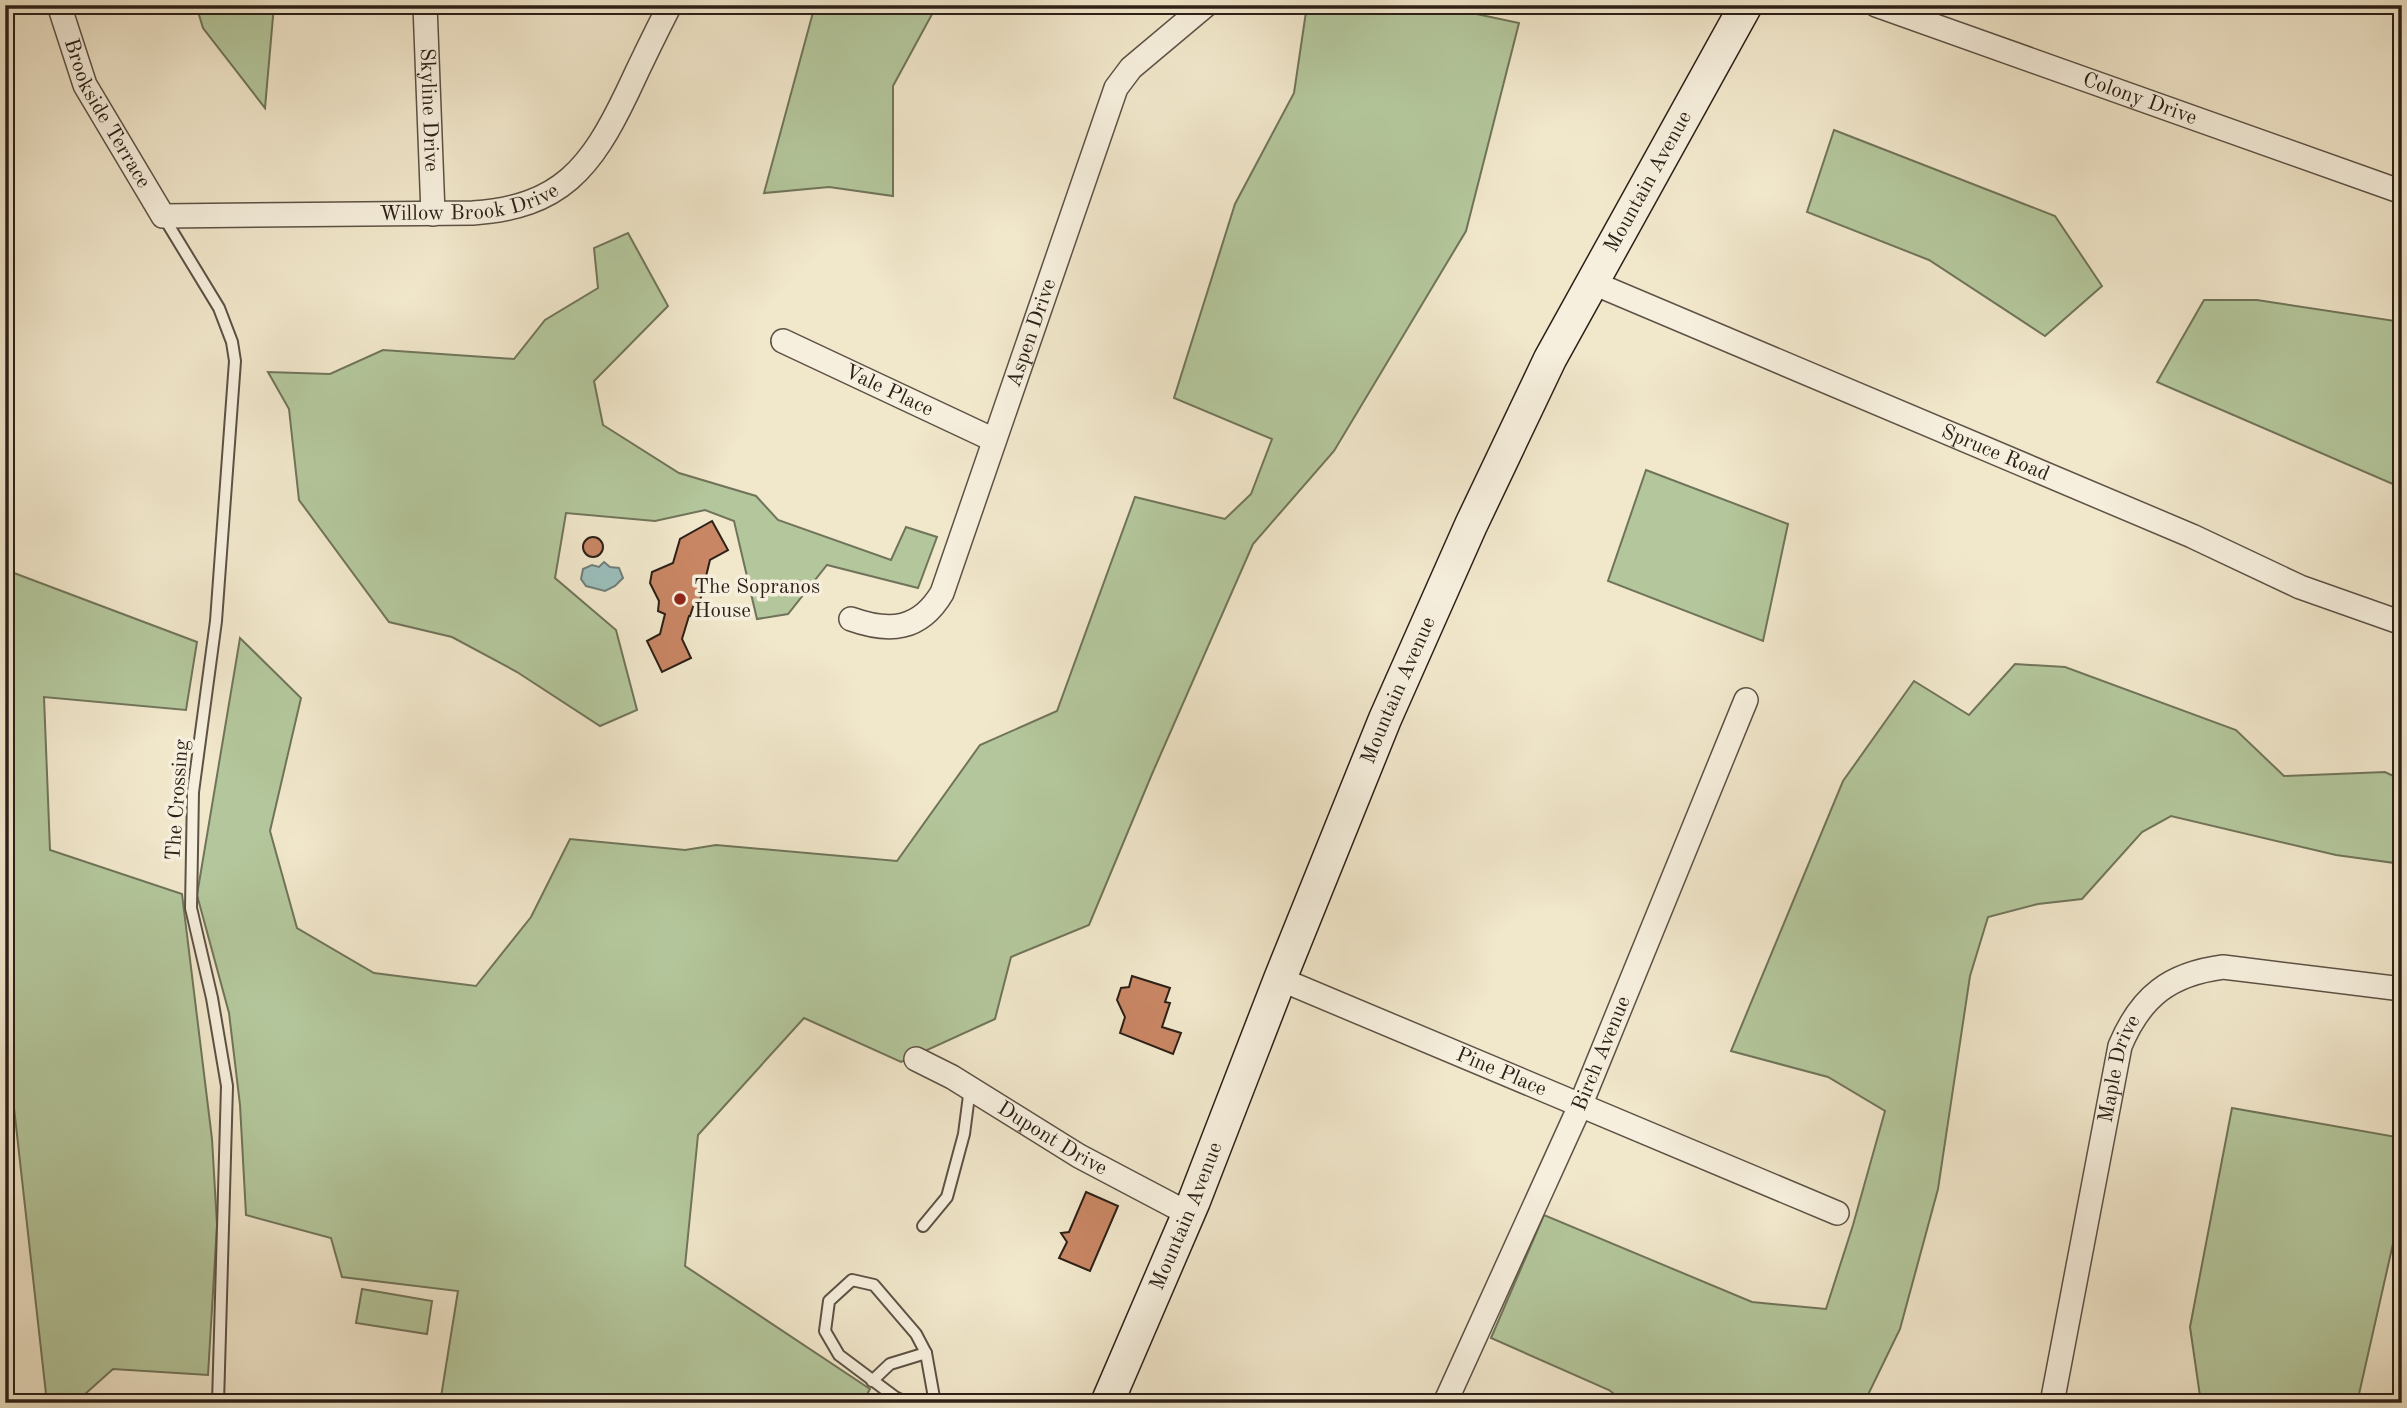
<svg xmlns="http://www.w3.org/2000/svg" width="2407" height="1408" viewBox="0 0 2407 1408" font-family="'Old Standard TT',serif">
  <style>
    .green { fill: #b4c79c; stroke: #70745a; stroke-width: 2 }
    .water { fill: #9bbfbc; stroke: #6f7f7a; stroke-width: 2 }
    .building { fill: #c98664; stroke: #2c2018; stroke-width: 2 }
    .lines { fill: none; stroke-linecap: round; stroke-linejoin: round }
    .lane-casing { stroke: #5d5245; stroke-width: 14 }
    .street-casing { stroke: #5d5245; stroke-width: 26 }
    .secondary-casing { stroke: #2c2018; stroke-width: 35 }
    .lane { stroke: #f6efdd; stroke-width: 10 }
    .street { stroke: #f6efdd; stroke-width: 23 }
    .secondary { stroke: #f6efdd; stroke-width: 32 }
    .poi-dot { fill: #8f2418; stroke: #f6efdd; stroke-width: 2.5 }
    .labels { text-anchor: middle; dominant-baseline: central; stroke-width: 7; stroke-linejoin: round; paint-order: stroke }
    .street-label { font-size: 21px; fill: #2c2018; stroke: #f6efdd }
    .poi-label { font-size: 21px; fill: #2c2018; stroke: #f6efdd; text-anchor: start }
  </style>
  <rect width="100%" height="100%" fill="#f1e7cb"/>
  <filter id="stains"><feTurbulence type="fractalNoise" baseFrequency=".00286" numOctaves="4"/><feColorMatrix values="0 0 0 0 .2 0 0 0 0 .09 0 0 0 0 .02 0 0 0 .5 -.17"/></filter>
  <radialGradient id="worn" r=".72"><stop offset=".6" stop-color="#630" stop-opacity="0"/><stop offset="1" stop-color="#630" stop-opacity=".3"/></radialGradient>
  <!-- green -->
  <g class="green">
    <polygon points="196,5 274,5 265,108 203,28"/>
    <polygon points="815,5 937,5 893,86 893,196 829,187 764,193"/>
    <polygon points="1307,5 1434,5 1519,23 1466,231 1334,451 1253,544 1152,774 1089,925 1011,957 995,1019 901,1062 804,1018 698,1135 685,1266 870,1389 862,1403 440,1403 458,1291 342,1277 331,1238 246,1215 240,1105 229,1013 197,895 240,638 301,698 270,831 297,928 374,973 476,986 531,917 570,839 685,850 716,845 897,861 980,745 1057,711 1135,497 1225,519 1251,494 1272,439 1174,398 1235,204 1294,93"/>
    <polygon points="1834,130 2055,216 2102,286 2045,336 1929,260 1807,212"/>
    <polygon points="628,233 668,306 594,381 603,425 679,473 756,496 778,520 891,560 906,527 937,537 918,588 827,565 788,614 757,619 734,521 705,510 655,521 566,513 555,578 616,630 637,710 600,726 517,672 452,637 389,622 299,500 289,409 268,372 330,374 383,350 514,359 545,320 598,288 594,248"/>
    <polygon points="2204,300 2257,300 2402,322 2402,488 2157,382"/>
    <polygon points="5,347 6,570 197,642 186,710 44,697 50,850 182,894 212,1139 217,1225 208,1375 113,1369 75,1403 47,1403 13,1099 5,1096"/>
    <polygon points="1646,470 1788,524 1763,641 1608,581"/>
    <polygon points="2015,664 2065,667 2236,730 2284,776 2385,772 2402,780 2402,864 2336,855 2171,816 2142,832 2082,899 2038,904 1988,917 1970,976 1938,1189 1900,1329 1864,1403 1626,1403 1609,1390 1491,1338 1544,1215 1752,1302 1826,1309 1853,1225 1885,1111 1828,1077 1731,1051 1843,781 1914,681 1969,715"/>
    <polygon points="2232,1108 2402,1138 2402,1204 2357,1403 2201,1403 2190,1327"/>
    <polygon points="362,1289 432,1301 427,1334 356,1323"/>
  </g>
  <!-- water -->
  <polygon class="water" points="604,562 610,567 619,568 623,578 615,586 605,591 586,586 581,579 583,569 592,565 599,567"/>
  <!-- building -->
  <g class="building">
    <polygon points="712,521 728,550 710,560 699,605 694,604 690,616 689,616 682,639 691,658 662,672 647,641 660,634 665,614 658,611 659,601 650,583 652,572 673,563 680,539"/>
    <circle cx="593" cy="547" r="10"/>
    <polygon points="1132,976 1170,988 1165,1002 1170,1003 1162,1027 1181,1033 1173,1054 1120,1033 1125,1017 1117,1000 1121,988 1129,987"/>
    <polygon points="1086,1192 1118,1206 1090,1271 1059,1258 1067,1242 1061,1233 1069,1232"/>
  </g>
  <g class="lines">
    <defs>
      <g id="lane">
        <polyline points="163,216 219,308 232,342 235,361 216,621 193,792 191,908 212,998 227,1086 218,1403"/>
        <polyline points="923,1226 947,1197 964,1134 970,1088"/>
        <polyline points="872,1381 890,1364 926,1353"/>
        <polyline points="907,1403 895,1397 839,1355 825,1331 829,1301 852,1280 874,1285 916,1334 926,1353 935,1403"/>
      </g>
      <g id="street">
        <path id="s1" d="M59,5l26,80 78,131 310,-3c88,-6 118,-45 154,-120 14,-30 28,-59 43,-88"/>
        <path id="s2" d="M425,5l8,209"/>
        <path id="s3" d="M1876,5l526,187"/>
        <path id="s4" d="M1591,282l601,254 108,51 102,36"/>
        <path id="s5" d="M783,341l211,99"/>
        <path id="s6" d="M851,619c39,14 69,11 91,-26l174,-505 15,-20 75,-63"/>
        <path id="s7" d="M1280,979l557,234"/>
        <path id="s8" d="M916,1059l36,18 127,79 110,58"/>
        <path id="s9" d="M1445,1403l135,-297 166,-406"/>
        <path id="s10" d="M2052,1403l68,-357c21,-50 50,-72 103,-79l179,22"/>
      </g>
      <g id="secondary">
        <path id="s11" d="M1107,1403l87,-202 86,-222 105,-260 86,-194 79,-166 196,-354"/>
      </g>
    </defs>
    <!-- lane casing -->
    <use href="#lane" class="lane-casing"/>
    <!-- street casing -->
    <use href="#street" class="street-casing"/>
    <!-- secondary casing -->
    <use href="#secondary" class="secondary-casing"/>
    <!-- lane -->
    <use href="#lane" class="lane"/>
    <!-- street -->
    <use href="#street" class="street"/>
    <!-- secondary -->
    <use href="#secondary" class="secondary"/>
  </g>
  <!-- markers -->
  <circle class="poi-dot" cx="680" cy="599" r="7"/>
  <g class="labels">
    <!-- street labels -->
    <g class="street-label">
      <text stroke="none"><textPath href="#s3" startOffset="280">Colony Drive</textPath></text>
      <text stroke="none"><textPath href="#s2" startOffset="105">Skyline Drive</textPath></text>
      <text stroke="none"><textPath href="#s1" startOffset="119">Brookside Terrace</textPath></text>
      <text stroke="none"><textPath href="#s11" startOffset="1337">Mountain Avenue</textPath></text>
      <text stroke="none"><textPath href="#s1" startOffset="544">Willow Brook Drive</textPath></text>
      <text stroke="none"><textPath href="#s6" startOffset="380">Aspen Drive</textPath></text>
      <text stroke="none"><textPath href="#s5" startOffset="117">Vale Place</textPath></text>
      <text stroke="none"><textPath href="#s4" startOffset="439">Spruce Road</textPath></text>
      <text stroke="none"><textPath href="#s11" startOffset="770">Mountain Avenue</textPath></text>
      <text transform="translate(178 800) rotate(-86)">The Crossing</text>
      <text stroke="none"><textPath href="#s9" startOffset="383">Birch Avenue</textPath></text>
      <text stroke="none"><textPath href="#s10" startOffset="341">Maple Drive</textPath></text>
      <text stroke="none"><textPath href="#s7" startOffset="240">Pine Place</textPath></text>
      <text stroke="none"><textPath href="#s8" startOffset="158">Dupont Drive</textPath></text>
      <text stroke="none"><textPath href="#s11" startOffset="203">Mountain Avenue</textPath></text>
    </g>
    <!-- poi labels -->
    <g class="poi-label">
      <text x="694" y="587">The Sopranos<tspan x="694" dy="24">House</tspan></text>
    </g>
  </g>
  <!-- margin -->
  <rect width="2407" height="1408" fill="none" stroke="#f1e7cb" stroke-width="28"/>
  <rect x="7" y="7" width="2393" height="1394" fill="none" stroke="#2c2018" stroke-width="3.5"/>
  <rect x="14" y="14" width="2379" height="1380" fill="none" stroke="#2c2018" stroke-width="2"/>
  <rect width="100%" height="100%" filter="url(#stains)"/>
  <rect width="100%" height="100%" fill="url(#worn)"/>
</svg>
